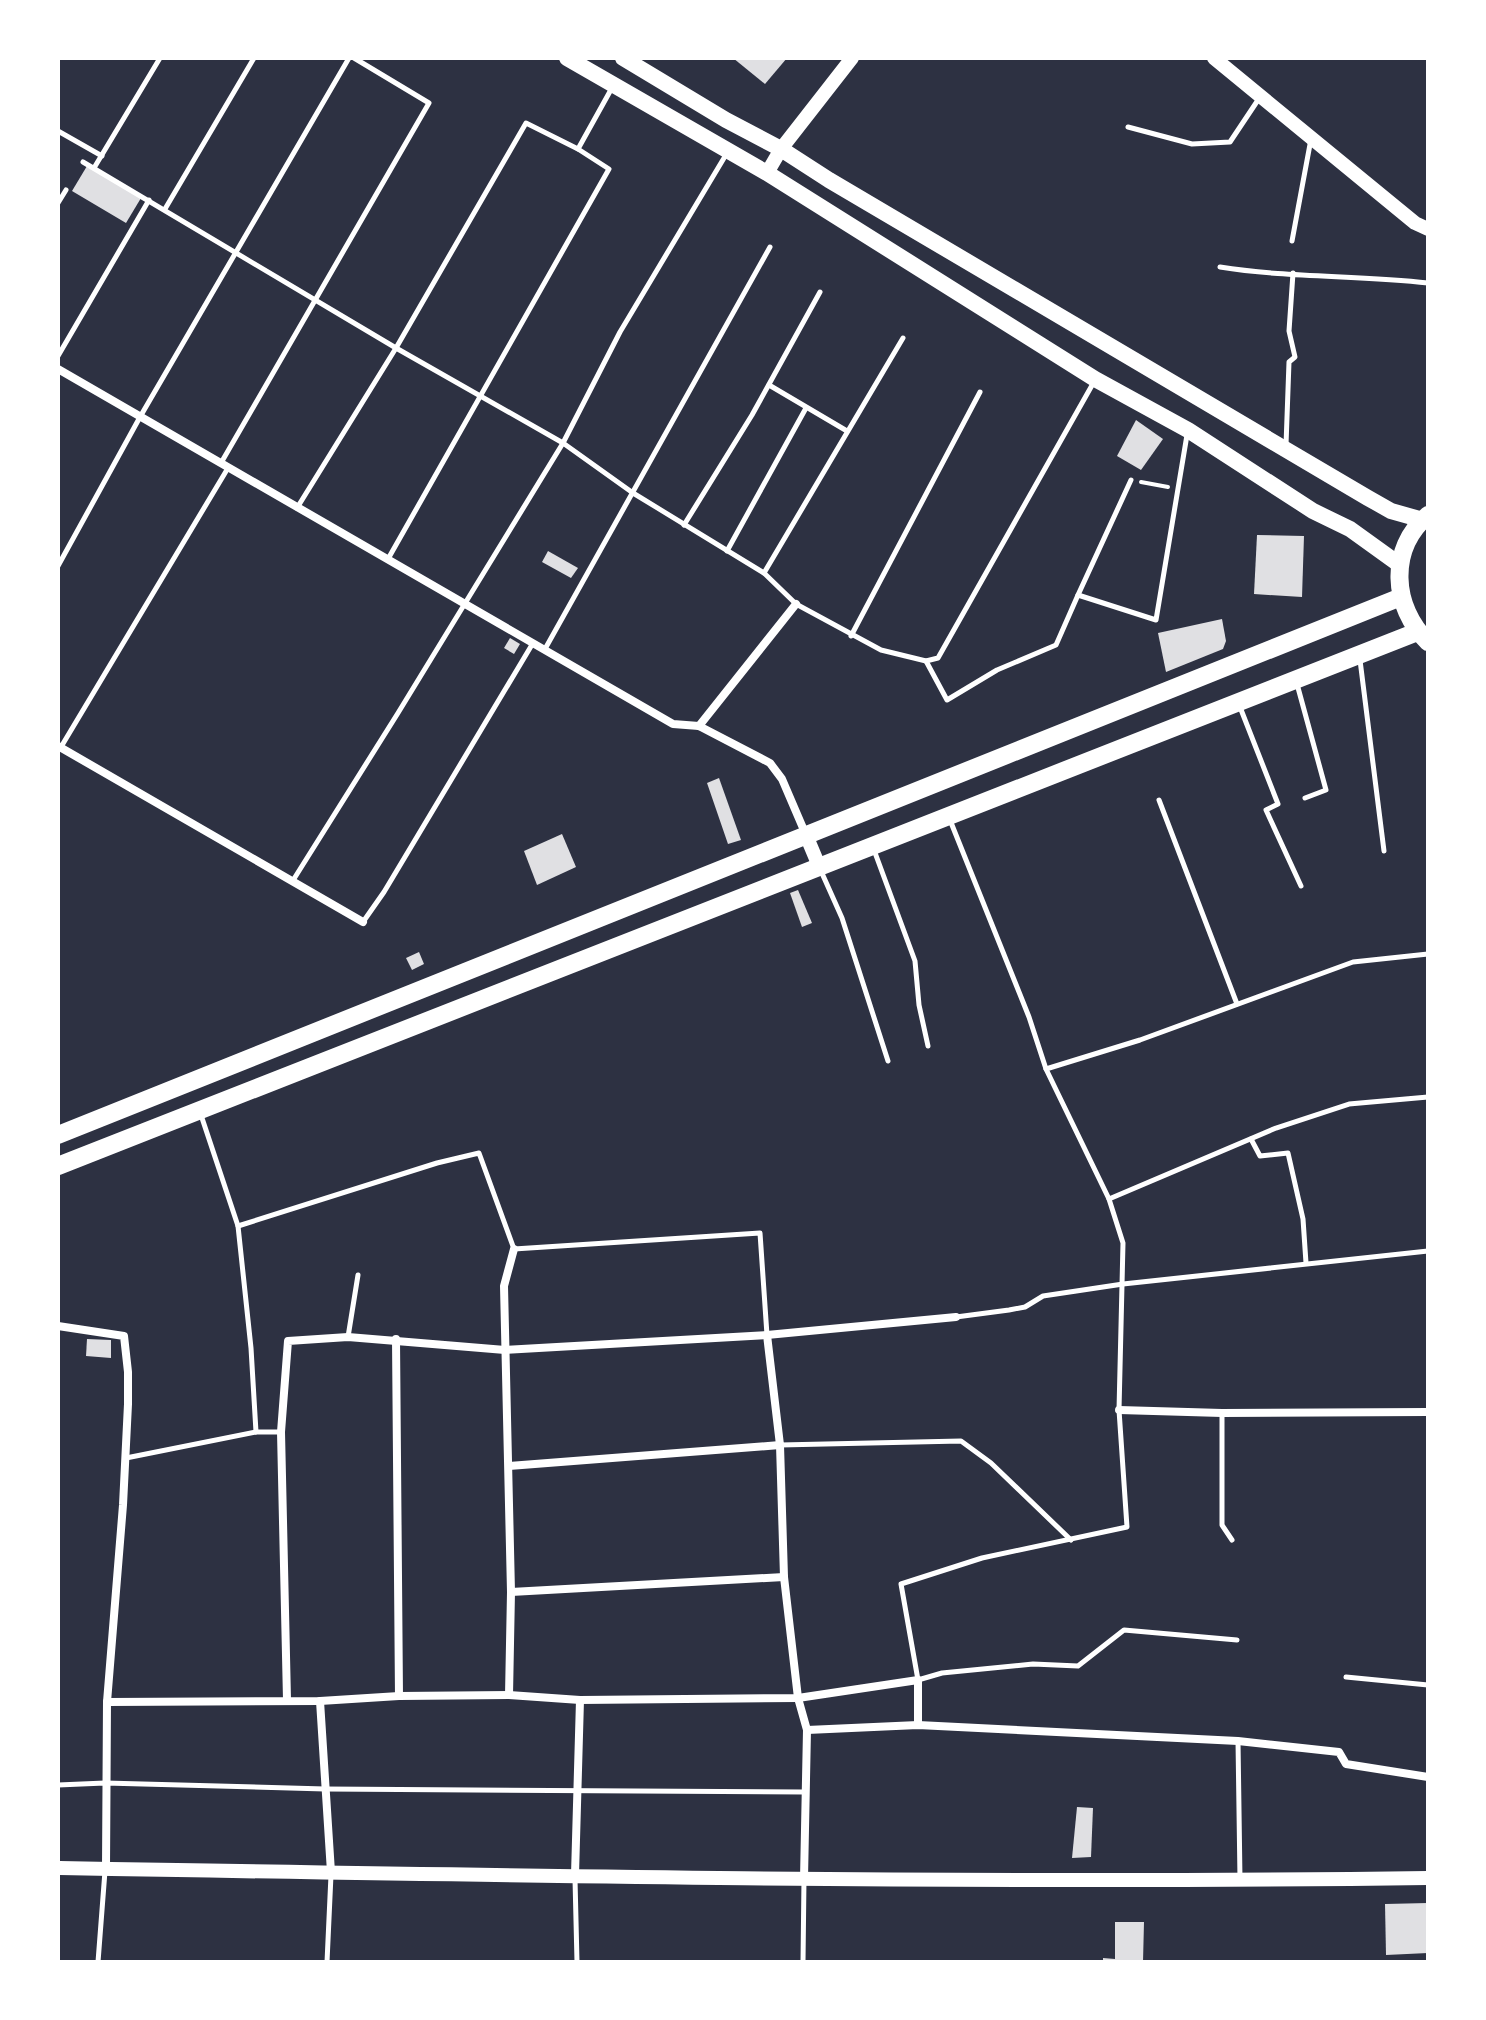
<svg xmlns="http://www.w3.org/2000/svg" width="1486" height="2020" viewBox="0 0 1486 2020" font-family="Barlow,sans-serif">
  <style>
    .building { fill: #e0e0e3 }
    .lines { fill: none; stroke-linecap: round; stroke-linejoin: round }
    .path { stroke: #fff; stroke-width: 4 }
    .service { stroke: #fff; stroke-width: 5 }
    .minor { stroke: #fff; stroke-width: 8 }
    .tertiary { stroke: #fff; stroke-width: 14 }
    .secondary { stroke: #fff; stroke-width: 16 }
    .primary { stroke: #fff; stroke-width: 18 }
  </style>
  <rect width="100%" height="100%" fill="#2d3142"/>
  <!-- building -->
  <g class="building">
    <polygon points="733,58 787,58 765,84"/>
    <polygon points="87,166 141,198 126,223 72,191"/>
    <polygon points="1136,420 1163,439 1141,470 1117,456"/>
    <polygon points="1257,535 1304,536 1302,597 1254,594"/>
    <polygon points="548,551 578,568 571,578 542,562"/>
    <polygon points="1222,619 1226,641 1223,649 1166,672 1158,633"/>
    <polygon points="510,638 520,644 514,654 504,648"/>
    <polygon points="719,778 741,840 728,844 707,783"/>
    <polygon points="562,834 576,867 537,885 524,851"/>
    <polygon points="798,890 812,923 802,927 790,893"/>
    <polygon points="419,952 424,964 412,970 406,958"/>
    <polygon points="87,1339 111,1340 111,1358 86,1356"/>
    <polygon points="1077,1807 1093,1808 1091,1857 1072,1858"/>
    <polygon points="1428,1903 1428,1953 1386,1955 1385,1904"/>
    <polygon points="1115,1922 1144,1922 1143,1962 1103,1962 1103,1958 1115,1959"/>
  </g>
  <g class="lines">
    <!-- path -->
    <polyline class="path" points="1141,482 1168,487"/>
    <!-- service -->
    <g class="service">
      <polyline points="1128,127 1192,144 1230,142 1260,97"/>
      <polyline points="58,131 102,156"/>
      <polyline points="83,162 396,348 563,443 633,493 764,573 796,604 881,650 926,661 938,658 1095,380"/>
      <polyline points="94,168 160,58"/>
      <polyline points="58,203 66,190"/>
      <polyline points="165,209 254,58"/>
      <polyline points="1292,241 1311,139"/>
      <path d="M1220,267c68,11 139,8 208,16"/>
      <polyline points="58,356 149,200"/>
      <polyline points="769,385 847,431"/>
      <polyline points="1286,445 1289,362 1295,357 1289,331 1293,273"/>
      <polyline points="221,463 429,103 354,58"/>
      <polyline points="297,508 396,348 526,123 578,149 613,86"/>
      <polyline points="684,525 752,415 820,292"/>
      <polyline points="727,551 806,408"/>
      <polyline points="388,559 609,169 578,149"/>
      <polyline points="58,566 140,417 349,58"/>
      <polyline points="764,573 903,338"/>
      <polyline points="1078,595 1131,480"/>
      <polyline points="851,636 980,392"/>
      <polyline points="545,649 770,247"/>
      <polyline points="1360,660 1384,851"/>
      <polyline points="926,661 947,700 997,670 1056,645 1078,595 1156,620 1187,435"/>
      <polyline points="1297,684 1326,790 1305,798"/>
      <polyline points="1240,707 1278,804 1266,810 1301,886"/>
      <polyline points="61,747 228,468"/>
      <polyline points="1159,800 1237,1004"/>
      <polyline points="950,820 1029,1017 1046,1069 1109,1199 1123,1243 1119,1410 1127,1527 982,1558 901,1584 918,1680 942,1673 1033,1664 1078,1666 1124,1630 1237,1640"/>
      <polyline points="874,850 915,961 919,1005 928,1046"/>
      <polyline points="821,871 842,918 888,1061"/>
      <polyline points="292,882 398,713 563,443 620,332 727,153"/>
      <polyline points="363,922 384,892 533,643"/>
      <polyline points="1046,1069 1140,1040 1353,962 1428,954"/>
      <polyline points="201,1115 238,1226 251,1348 256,1432"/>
      <polyline points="1251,1139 1260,1156 1288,1153 1303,1219 1306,1263"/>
      <polyline points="1109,1199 1276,1128 1349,1104 1428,1097"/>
      <polyline points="238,1226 437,1163 479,1153 514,1249 760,1233 767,1335"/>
      <polyline points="956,1317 1009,1310 1025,1307 1043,1296 1123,1284 1428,1251"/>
      <polyline points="348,1337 358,1275"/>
      <polyline points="1222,1413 1222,1525 1232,1540"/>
      <polyline points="780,1445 961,1441 991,1463 1071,1540"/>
      <polyline points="126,1458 256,1432 281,1432"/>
      <polyline points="1346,1677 1428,1685"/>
      <polyline points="1238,1741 1240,1879"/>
      <polyline points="58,1785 105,1783 325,1789 804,1792"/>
      <polyline points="575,1879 577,1962"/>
      <polyline points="98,1962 105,1871"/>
      <polyline points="327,1962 331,1875"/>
      <polyline points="803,1962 804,1879"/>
    </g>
    <!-- minor -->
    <g class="minor">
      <polyline points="58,369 673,724 699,726 770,763 782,779 806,835"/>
      <polyline points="699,726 796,604"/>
      <polyline points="58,746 363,922"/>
      <polyline points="58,1326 124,1336 128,1372 128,1404 123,1505 107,1702 106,1868"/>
      <polyline points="767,1335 780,1445 784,1577 798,1698 807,1730 804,1879"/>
      <polyline points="396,1339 399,1696"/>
      <polyline points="1119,1410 1222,1413 1428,1412"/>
      <polyline points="509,1466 780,1445"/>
      <polyline points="511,1592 784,1577"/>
      <polyline points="509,1695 511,1592 504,1286 514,1249"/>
      <polyline points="287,1700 281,1432 288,1341 348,1337 505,1350 767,1335 956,1317"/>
      <polyline points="320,1701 331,1872"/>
      <polyline points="107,1702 320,1701 399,1696 509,1695 580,1700 798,1698 918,1680 918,1725"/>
      <polyline points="807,1730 918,1725 1238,1741 1339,1752 1346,1764 1428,1777"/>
      <polyline points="575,1875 580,1700"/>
    </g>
    <!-- tertiary -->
    <g class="tertiary">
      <polyline points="1214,58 1415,223 1428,229"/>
      <polyline points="767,173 781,149 852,58"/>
      <polyline points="806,835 819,866"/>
      <path d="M58,1868c457,8 913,16 1370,10"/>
    </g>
    <!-- secondary -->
    <g class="secondary">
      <polyline points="567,58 767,173 1095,379 1188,430 1313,511 1350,529 1400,565"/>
      <polyline points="623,58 726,120 781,149 829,180 1368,498 1391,511 1423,520"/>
    </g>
    <!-- primary -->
    <g class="primary">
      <path d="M1428,515c-40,34 -36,92 0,127"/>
      <polyline points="58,1135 1401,597"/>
      <polyline points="58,1166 1417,632"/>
    </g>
  </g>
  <!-- border -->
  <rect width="1486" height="2020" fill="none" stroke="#ffffff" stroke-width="120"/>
</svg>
